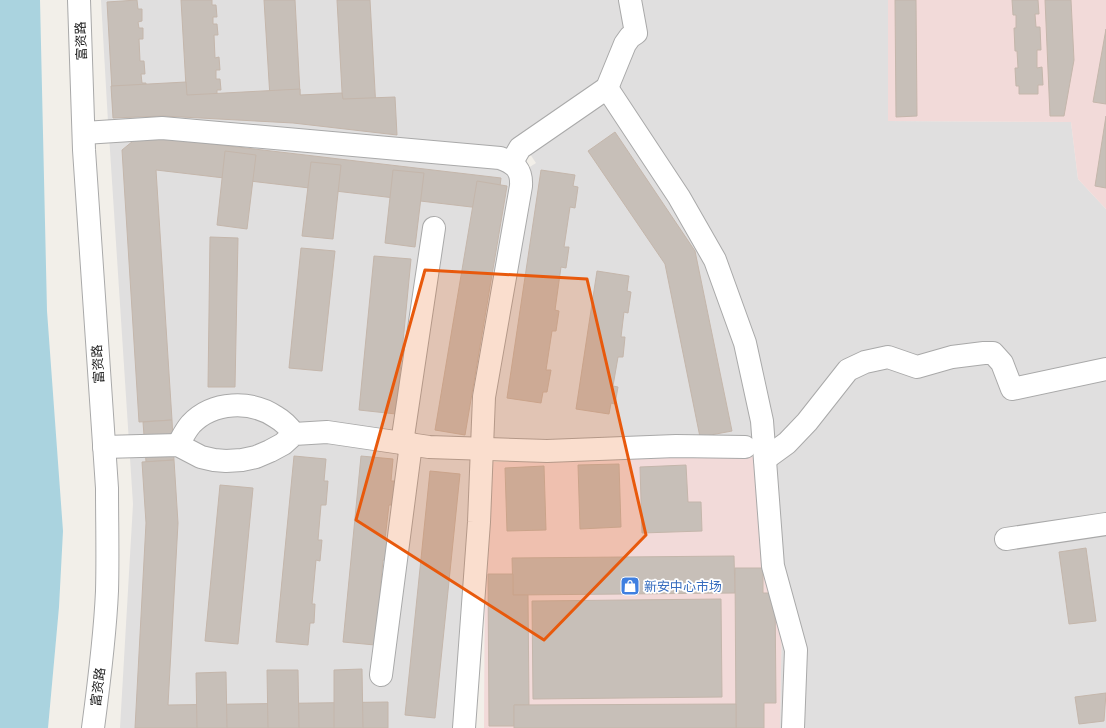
<svg xmlns="http://www.w3.org/2000/svg" width="1106" height="728" viewBox="0 0 1106 728" font-family="'Asap Condensed','Noto Sans SC',sans-serif">
  <style>
    .residential { fill: #e0dfdf }
    .commercial { fill: #f2dad9 }
    .water { fill: #aad3df }
    .building { fill: #c7bfb8; stroke: #c4b6ab }
    .lines { fill: none; stroke-linecap: round; stroke-linejoin: round }
    .minor-casing { stroke: #a9a9a9; stroke-width: 24 }
    .minor { stroke: #fff; stroke-width: 22 }
    .marked { fill: #e8590c; fill-opacity: 0.2; stroke: #e8590c; stroke-width: 3; stroke-linejoin: round }
    .labels { text-anchor: middle; dominant-baseline: central; stroke-width: 3.5; stroke-linejoin: round; paint-order: stroke }
    .street-label { font-size: 13px; fill: #222; stroke: #fff }
    .shop-label { font-size: 13px; fill: #366cbe; stroke: #fff; text-anchor: start }
  </style>
  <rect width="100%" height="100%" fill="#f2efe9"/>
  <!-- residential -->
  <polygon class="residential" points="101,0 888,0 889,121 1071,122 1078,179 1106,209 1106,728 780,728 782,612 757,438 474,440 453,728 120,728 133,504 109,135 175,131 522,172 536,163 528,151 108,122"/>
  <!-- commercial -->
  <g class="commercial">
    <polygon points="888,0 1106,0 1106,209 1078,179 1071,122 888,121"/>
    <polygon points="763,456 782,612 780,728 484,728 485,561 490,462"/>
  </g>
  <!-- water -->
  <polygon class="water" points="0,0 40,0 47,311 63,531 59,607 48,728 0,728"/>
  <!-- building -->
  <g class="building">
    <polygon points="137,0 138,9 142,9 142,21 138,22 139,28 143,28 143,39 139,39 140,61 144,61 145,74 141,74 142,83 146,83 146,94 142,94 143,106 113,108 107,2"/>
    <polygon points="181,0 212,0 212,5 216,5 217,17 213,17 213,24 217,24 218,35 214,35 215,58 219,57 220,70 216,70 216,79 220,79 221,90 217,90 217,102 187,104"/>
    <polygon points="264,0 295,0 301,112 271,114"/>
    <polygon points="337,0 370,0 376,109 343,110"/>
    <polygon points="895,0 916,0 917,116 896,117"/>
    <polygon points="1012,0 1038,0 1039,14 1035,14 1036,27 1040,27 1041,50 1037,50 1037,68 1042,67 1043,85 1038,85 1038,94 1019,94 1019,86 1016,86 1015,68 1018,68 1017,51 1015,51 1014,28 1016,28 1016,15 1013,15"/>
    <polygon points="1045,0 1071,0 1074,60 1064,116 1050,116"/>
    <polygon points="1106,29 1106,104 1093,102"/>
    <polygon points="186,82 187,95 300,89 300,95 342,93 343,99 395,97 397,135 293,123 163,116 113,118 111,86"/>
    <polygon points="1106,116 1106,188 1095,186"/>
    <polygon points="615,132 695,251 732,431 700,437 665,264 588,151"/>
    <polygon points="152,137 501,178 497,210 156,170 172,420 139,422 122,150 133,141 139,139"/>
    <polygon points="225,151 256,155 247,229 217,225"/>
    <polygon points="311,162 341,165 333,239 302,236"/>
    <polygon points="393,170 424,173 415,247 385,243"/>
    <polygon points="541,170 575,175 573,186 578,187 575,208 570,207 564,247 569,247 566,268 561,267 555,310 559,311 556,331 552,331 546,370 551,370 547,392 543,392 541,403 507,398"/>
    <polygon points="477,181 507,186 465,435 435,430"/>
    <polygon points="210,237 238,238 235,387 208,387"/>
    <polygon points="301,248 335,251 322,371 289,368"/>
    <polygon points="374,256 411,259 396,414 359,410"/>
    <polygon points="597,271 629,276 627,291 631,292 628,313 624,312 621,337 625,337 623,357 618,357 613,386 618,387 615,404 611,403 609,414 576,409"/>
    <polygon points="172,420 174,460 146,462 143,422"/>
    <polygon points="294,456 326,459 324,481 328,481 326,505 321,505 318,540 322,540 320,561 316,560 312,604 315,604 314,623 310,623 308,645 276,642"/>
    <polygon points="361,456 393,459 391,481 395,481 393,505 389,505 385,539 390,540 388,561 383,560 379,604 382,604 375,645 343,642"/>
    <polygon points="174,460 178,523 168,705 388,702 388,728 135,728 146,523 142,462"/>
    <polygon points="619,464 621,527 580,529 578,465"/>
    <polygon points="686,465 688,502 701,502 702,531 642,533 640,467"/>
    <polygon points="544,466 546,530 507,531 505,468"/>
    <polygon points="430,471 460,474 435,718 405,715"/>
    <polygon points="220,485 253,488 238,644 205,641"/>
    <polygon points="1086,548 1096,621 1069,624 1059,552"/>
    <polygon points="734,556 735,593 513,595 512,558"/>
    <polygon points="735,568 763,568 763,593 775,593 776,703 764,703 764,728 736,728"/>
    <polygon points="488,574 513,574 513,595 528,595 529,705 514,705 514,726 489,726"/>
    <polygon points="721,599 722,697 533,699 532,601"/>
    <polygon points="362,669 363,728 334,728 334,670"/>
    <polygon points="267,670 298,670 299,728 268,728"/>
    <polygon points="226,672 227,728 197,728 196,673"/>
    <polygon points="1106,693 1104,721 1079,724 1075,697"/>
    <polygon points="736,704 736,728 514,728 514,705"/>
  </g>
  <g class="lines">
    <defs>
      <g id="minor">
        <path d="M79,0l5,150 23,338c0,34 1,69 0,103 -2,46 -8,92 -14,137"/>
        <polyline points="607,88 679,197 715,260 745,343 762,421 773,566 796,650 793,728"/>
        <path d="M84,133l78,-5 338,30c15,5 22,12 21,28l-37,211 -5,125 -15,206"/>
        <polyline points="512,162 520,148 607,88 625,44 630,37 636,33 630,0"/>
        <polyline points="402,443 434,228"/>
        <path d="M178,445c4,-7 7,-14 13,-21 22,-23 60,-24 85,-7 7,4 13,10 18,17"/>
        <polyline points="104,447 178,445 201,457 214,460 226,461 242,460 256,457 270,451 283,444 294,434 327,432 429,447 547,451 676,446 745,447"/>
        <polyline points="765,459 787,443 807,422 848,370 865,362 888,357 917,367 952,357 984,353 993,353 1002,363 1012,389 1106,369"/>
        <polyline points="1006,539 1106,524"/>
        <polyline points="381,675 411,444"/>
      </g>
    </defs>
    <!-- minor casing -->
    <use href="#minor" class="minor-casing"/>
    <!-- minor -->
    <use href="#minor" class="minor"/>
  </g>
  <!-- marked area -->
  <path class="marked" d="M425,270l162,9 59,256 -102,105 -188,-120z"/>
  <!-- icons -->
  <defs>
    <symbol id="shop-square" viewBox="-11 -11 22 22"><rect x="-9" y="-9" width="18" height="18" rx="4" fill="#3f7fe0" stroke="#fff"/><path d="M-5-2.5h2.3a2.7 3.5 0 0 1 5.4 0H5L5.5 6h-11ZM-1.5-2.5h3a1.5 2.3 0 0 0-3 0Z" fill="#fff"/></symbol>
  </defs>
  <g fill-rule="evenodd">
    <use href="#shop-square" x="619" y="575" width="22" height="22"/>
  </g>
  <g class="labels">
    <!-- street labels -->
    <g class="street-label">
      <text transform="translate(81 41) rotate(-92)">富资路</text>
      <text transform="translate(98 364) rotate(-94)">富资路</text>
      <text transform="translate(98 687) rotate(-83)">富资路</text>
    </g>
    <!-- shop labels -->
    <g class="shop-label">
      <text x="644" y="586">新安中心市场</text>
    </g>
  </g>
</svg>
